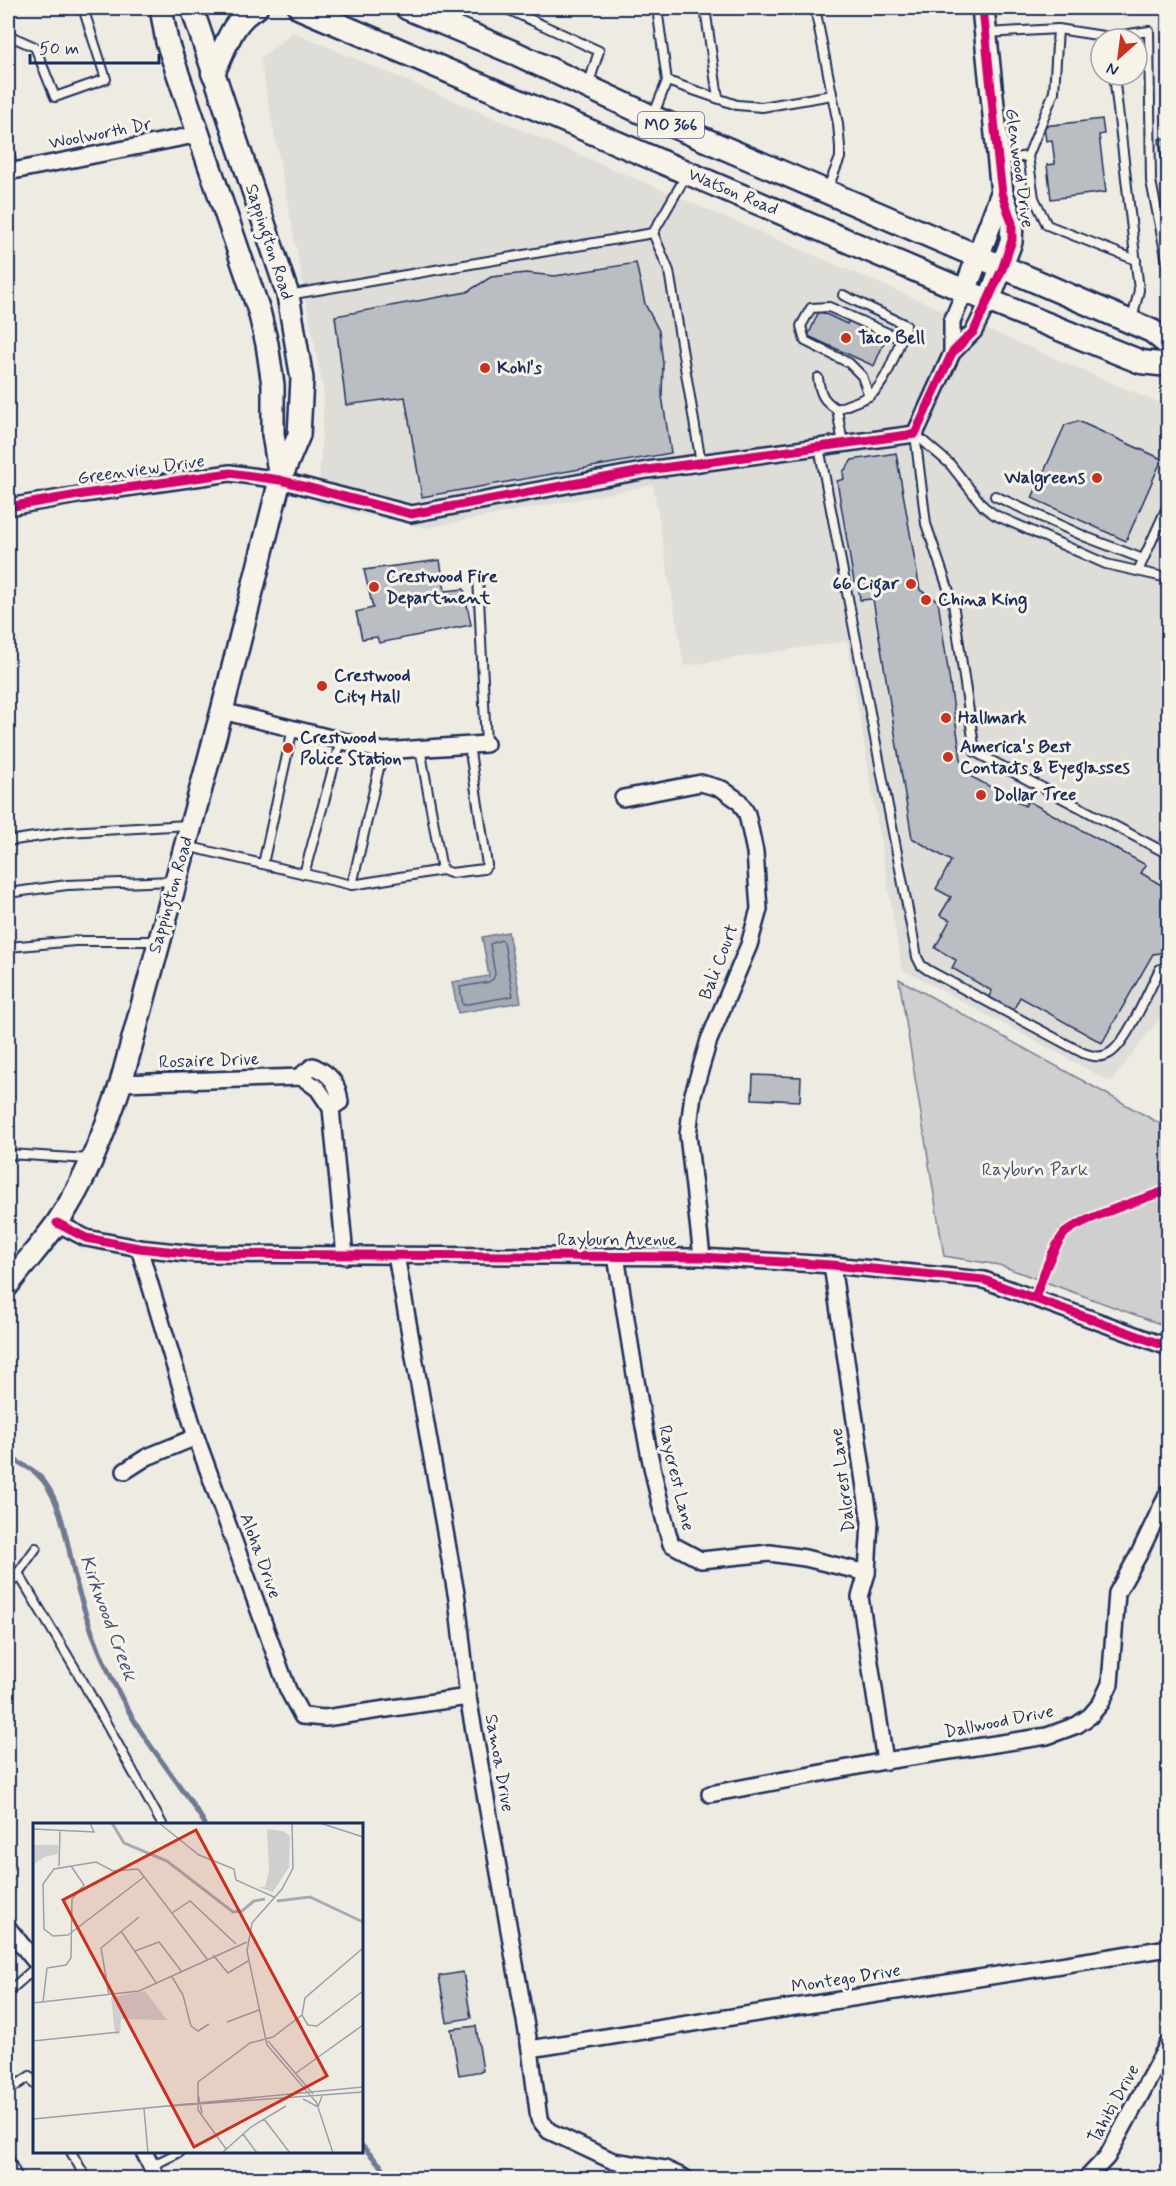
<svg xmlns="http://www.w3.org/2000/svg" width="1176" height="2186" viewBox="0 0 1176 2186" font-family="Mynerve,sans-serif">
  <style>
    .built { fill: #deddd8 }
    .green { fill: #cfcfcf; stroke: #757f96; stroke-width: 1.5 }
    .water { fill: #a6abb5; stroke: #6e7992; stroke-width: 1.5 }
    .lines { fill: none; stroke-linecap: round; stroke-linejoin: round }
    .shore { stroke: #536181; stroke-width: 1.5 }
    .stream { stroke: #6e7992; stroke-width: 5 }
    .building { fill: #babdc2; stroke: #1b2f5e; stroke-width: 1.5 }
    .lane-casing { stroke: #1b2f5e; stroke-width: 12 }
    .street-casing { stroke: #1b2f5e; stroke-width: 20 }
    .secondary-casing { stroke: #1b2f5e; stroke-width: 26 }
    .primary-casing { stroke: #1b2f5e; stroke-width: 27 }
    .lane { stroke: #f7f3e8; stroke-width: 8 }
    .street { stroke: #f7f3e8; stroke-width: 15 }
    .secondary { stroke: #f7f3e8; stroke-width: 21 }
    .primary { stroke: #f7f3e8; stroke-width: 22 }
    .cycleway-casing { stroke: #f7f3e8; stroke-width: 13 }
    .cycleway { stroke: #d6006c; stroke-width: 9 }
    .poi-dot { fill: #c8321e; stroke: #f7f3e8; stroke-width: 2 }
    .labels { text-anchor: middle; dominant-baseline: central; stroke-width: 6; stroke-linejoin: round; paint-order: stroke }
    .shield { fill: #f7f3e8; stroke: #5d6a87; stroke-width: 1.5 }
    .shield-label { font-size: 16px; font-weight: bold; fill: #1b2f5e }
    .street-label { font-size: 18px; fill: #1b2f5e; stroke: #f7f3e8 }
    .poi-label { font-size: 18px; font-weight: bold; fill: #1b2f5e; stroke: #f7f3e8; text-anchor: start }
    .park-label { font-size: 18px; fill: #3f4f75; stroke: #f7f3e8 }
    .water-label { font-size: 20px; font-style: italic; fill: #455478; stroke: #f7f3e8 }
    .inset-river { fill: none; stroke: #a6abb5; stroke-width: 3 }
    .inset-road { fill: none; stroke: #9aa0ad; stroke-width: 1.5 }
    .view { fill: #c8321e; fill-opacity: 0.15; stroke: #c8321e; stroke-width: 3 }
    .inset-edge { fill: none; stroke: #1b2f5e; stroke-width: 3 }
  </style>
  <rect width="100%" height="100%" fill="#eeebe2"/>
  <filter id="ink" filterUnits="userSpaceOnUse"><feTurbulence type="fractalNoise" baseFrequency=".0167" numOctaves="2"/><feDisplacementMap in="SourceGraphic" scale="12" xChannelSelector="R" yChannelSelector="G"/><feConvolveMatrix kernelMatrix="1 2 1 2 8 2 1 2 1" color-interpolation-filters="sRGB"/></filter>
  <g filter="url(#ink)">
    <!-- built -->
    <polygon class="built" points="293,32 1168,407 1168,1007 1111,1082 902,969 847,641 684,666 653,485 426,528 318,504 324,394 260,59"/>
    <!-- green -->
    <polygon class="green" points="899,979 1168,1128 1168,1327 999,1265 944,1256"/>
    <!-- water -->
    <polygon class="water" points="508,932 521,1002 458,1013 452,982 489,976 482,937"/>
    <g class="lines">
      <!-- shore -->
      <polygon class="shore" points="501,940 504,942 513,996 463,1005 460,987 489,982 493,979 495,974 490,944"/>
      <!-- stream -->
      <g class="stream">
        <path d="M8,1457c9,5 19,9 28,16 30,26 32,87 44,123 14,47 34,92 60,134 21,32 46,62 65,94"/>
        <polyline points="362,2146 393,2178"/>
      </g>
    </g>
    <!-- building -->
    <g class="building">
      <polygon points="1102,119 1104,134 1099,135 1106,192 1051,199 1047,165 1055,164 1052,140 1046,141 1044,126"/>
      <polygon points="1168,138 1168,214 1159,139"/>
      <polygon points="636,263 645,304 659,331 663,364 662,396 671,453 422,497 405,397 346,405 335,316 467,292 491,277 526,273 555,276"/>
      <polygon points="819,311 847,324 849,319 864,326 862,330 885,340 874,366 808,336"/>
      <polygon points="1078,421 1162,459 1126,541 1032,498 1065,425"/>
      <polygon points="896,453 920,590 938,601 963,772 1025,806 1028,801 1146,865 1141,873 1168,889 1168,952 1153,954 1102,1043 1020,997 1013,1011 988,998 992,991 952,968 956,960 935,948 950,920 940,915 951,897 936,889 951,861 912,838 873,599 860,600 858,582 854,582 837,481 844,479 843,472 852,460"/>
      <polygon points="440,560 445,591 464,589 471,625 379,643 377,637 362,639 356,612 373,608 364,570"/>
      <polygon points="753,1075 801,1077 800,1101 752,1099"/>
      <polygon points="463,1972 471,2018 447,2022 439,1976"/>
      <polygon points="476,2026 483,2071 459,2075 451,2029"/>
    </g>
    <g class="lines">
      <defs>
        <g id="lane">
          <polyline points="505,8 599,51 588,86"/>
          <polyline points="657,8 667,81"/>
          <polyline points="705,8 718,98"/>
          <polyline points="815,8 838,124 840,147 840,158 827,190"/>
          <polyline points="987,33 1058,29"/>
          <polyline points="8,35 35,47 55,97 106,79 83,8"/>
          <polyline points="1110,37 1149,31 1151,181 1168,266"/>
          <polyline points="1110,39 1110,37 1058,29 1054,92 1028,156 1034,198 1047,225 1136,260"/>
          <polyline points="1114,75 1139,290 1132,320"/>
          <polyline points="653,116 667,81 737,105 762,107 832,95"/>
          <polyline points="8,141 12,171"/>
          <polyline points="1000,160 1028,156"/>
          <polyline points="653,233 669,271 701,463"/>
          <polyline points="288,295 653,233 687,174"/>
          <path d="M843,295l63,30c-7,19 -19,60 -37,71 -10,5 -22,9 -32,13l6,35"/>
          <path d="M818,378c2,15 5,23 19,31"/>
          <polyline points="869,396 862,376 849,363 805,341 801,326 811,308 829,307 901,339"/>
          <polyline points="915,434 926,524 953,603 975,752 1168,854"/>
          <polyline points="915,434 950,464 984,507 995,515 1106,564 1168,578"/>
          <path d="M819,447l98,510 4,8 7,5 155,83c9,3 18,6 27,0 17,-10 39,-64 50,-84l8,-1"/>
          <polyline points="995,496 1086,537 1143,559"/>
          <polyline points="1138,571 1168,505"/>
          <polyline points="478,577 486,744"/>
          <polyline points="420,748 442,870"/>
          <polyline points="8,841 68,832 188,825"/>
          <polyline points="186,846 352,885 442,870 451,873 484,869 487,865 469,745"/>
          <polyline points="263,864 293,728"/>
          <polyline points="304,874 341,740"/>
          <polyline points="352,885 383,751"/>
          <polyline points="8,893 67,885 174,881"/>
          <polyline points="8,947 75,941 158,941"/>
          <polyline points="8,1154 90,1159"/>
          <polyline points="18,1573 82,1680 162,1824"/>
          <polyline points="8,1587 36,1548"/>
          <polyline points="8,1992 34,1969"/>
          <polyline points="8,2091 30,2076 34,2084"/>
          <polyline points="71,2152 86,2178"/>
          <polyline points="8,2158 18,2178"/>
          <polyline points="151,2166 180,2152"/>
        </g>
        <g id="street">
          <polyline points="8,172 200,134"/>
          <polyline points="952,353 952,321 965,291"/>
          <polyline points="8,507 84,494 230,473 280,480 411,514 647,470 915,434 952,353 974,331 989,300"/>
          <polyline points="222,711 383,751 486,744"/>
          <polyline points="623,798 701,783 722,789 739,801 747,814 755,852 759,909 749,945 709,1040 693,1094 688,1135 702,1257"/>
          <path d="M299,1077l14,-11c17,8 25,17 27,36l-9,6"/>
          <polyline points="121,1083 302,1077 318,1089 331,1108 345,1256"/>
          <polyline points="57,1223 86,1238 139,1248 195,1254 702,1257 832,1265 984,1280 1168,1347"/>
          <polyline points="139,1248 196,1437 288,1690 302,1716 325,1718 468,1697"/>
          <polyline points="396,1255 457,1599 468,1697 530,2049 539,2119 549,2131 613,2161 665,2169 685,2178"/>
          <path d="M616,1256c16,96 28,194 55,288l30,16 69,-7 35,5 62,15"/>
          <polyline points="832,1265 870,1522 867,1573 860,1597 885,1761"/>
          <polyline points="125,1471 147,1457 196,1437"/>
          <polyline points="710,1794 885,1761 1047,1736 1077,1725 1090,1716 1101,1703 1110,1684 1117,1593 1139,1554 1168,1493"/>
          <polyline points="8,1928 34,1960"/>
          <polyline points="530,2049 1168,1948"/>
          <polyline points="144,2152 157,2178"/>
          <polyline points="1087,2178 1107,2157 1168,2044"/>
        </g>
        <g id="secondary">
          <polyline points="161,8 167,42 259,311 267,344 273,385 273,434 280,478"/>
          <polyline points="983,8 1002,193 1012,223 1011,242 989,300"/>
          <polyline points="965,291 1002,193"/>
          <path d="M8,1285c16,-21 34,-41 49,-62 29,-42 48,-92 64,-140l101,-372 58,-231 19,-45 3,-56 -14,-84 -96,-287"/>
        </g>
        <g id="primary">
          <polyline points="300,8 965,291 1141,362 1168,365"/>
          <polyline points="407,8 517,54 652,117 1152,331 1168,344"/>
          <path d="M213,73c11,-22 19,-54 43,-65"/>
        </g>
      </defs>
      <!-- lane casing -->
      <use href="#lane" class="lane-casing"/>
      <!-- street casing -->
      <use href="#street" class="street-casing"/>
      <!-- secondary casing -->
      <use href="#secondary" class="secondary-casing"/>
      <!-- primary casing -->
      <use href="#primary" class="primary-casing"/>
      <!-- lane -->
      <use href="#lane" class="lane"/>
      <!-- street -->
      <use href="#street" class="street"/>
      <!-- secondary -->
      <use href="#secondary" class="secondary"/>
      <!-- primary -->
      <use href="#primary" class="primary"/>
      <defs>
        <g id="cycleway">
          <polyline points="8,507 84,494 230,473 280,480 411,514 647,470 915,434 952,353 974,331 1003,267 1012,240 1012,223 1002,193 998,160 983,8"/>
          <polyline points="57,1223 86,1238 139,1248 195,1254 702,1257 832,1265 984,1280 1168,1347"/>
          <path d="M1035,1298c7,-20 16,-47 29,-64 12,-14 84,-37 104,-44"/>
        </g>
      </defs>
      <!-- cycleway casing -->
      <use href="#cycleway" class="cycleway-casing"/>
      <!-- cycleway -->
      <use href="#cycleway" class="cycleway"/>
    </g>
  </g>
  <!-- markers -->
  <g class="poi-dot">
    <circle cx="846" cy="338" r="6"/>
    <circle cx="485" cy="368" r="6"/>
    <circle cx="1097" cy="478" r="6"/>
    <circle cx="911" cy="584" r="6"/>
    <circle cx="374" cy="587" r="6"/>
    <circle cx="926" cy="600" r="6"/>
    <circle cx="322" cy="686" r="6"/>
    <circle cx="946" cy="718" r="6"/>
    <circle cx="288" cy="748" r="6"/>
    <circle cx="948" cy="757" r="6"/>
    <circle cx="981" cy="795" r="6"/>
  </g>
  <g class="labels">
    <!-- shield labels -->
    <rect class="shield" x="638" y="112" width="66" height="26" rx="4.5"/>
    <g class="shield-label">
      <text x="671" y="125">MO 366</text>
    </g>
    <!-- street labels -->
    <g class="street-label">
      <text transform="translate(100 134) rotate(-11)">Woolworth Dr</text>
      <text transform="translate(1019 168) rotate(82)">Glenwood Drive</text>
      <text transform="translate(733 192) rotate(23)">Watson Road</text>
      <text transform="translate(269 242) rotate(72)">Sappington Road</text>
      <text transform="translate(141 470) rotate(-8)">Greenview Drive</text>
      <text transform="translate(171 895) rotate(-74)">Sappington Road</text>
      <text transform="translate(719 962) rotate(-69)">Bali Court</text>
      <text transform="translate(209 1061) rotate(-2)">Rosaire Drive</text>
      <text x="617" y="1240">Rayburn Avenue</text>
      <text transform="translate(676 1478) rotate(77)">Raycrest Lane</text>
      <text transform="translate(843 1480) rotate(-97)">Dalcrest Lane</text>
      <text transform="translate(260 1556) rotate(70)">Aloha Drive</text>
      <text transform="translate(999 1722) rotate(-11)">Dallwood Drive</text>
      <text transform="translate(499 1763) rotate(80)">Samoa Drive</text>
      <text transform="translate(846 1979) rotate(-9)">Montego Drive</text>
      <text transform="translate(1114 2104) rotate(-61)">Tahiti Drive</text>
    </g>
    <!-- poi labels -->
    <g class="poi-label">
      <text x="858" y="338">Taco Bell</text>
      <text x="497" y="368">Kohl's</text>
      <text x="1085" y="478" text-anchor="end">Walgreens</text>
      <text x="386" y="577">Crestwood Fire<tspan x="386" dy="21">Department</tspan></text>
      <text x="899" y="584" text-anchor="end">66 Cigar</text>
      <text x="938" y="600">China King</text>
      <text x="334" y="676">Crestwood<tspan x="334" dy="21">City Hall</tspan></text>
      <text x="958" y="718">Hallmark</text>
      <text x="300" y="738">Crestwood<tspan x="300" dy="21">Police Station</tspan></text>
      <text x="960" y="747">America's Best<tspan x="960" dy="21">Contacts &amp; Eyeglasses</tspan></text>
      <text x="993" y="795">Dollar Tree</text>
    </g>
    <!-- park labels -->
    <g class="park-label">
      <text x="1035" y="1170">Rayburn Park</text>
    </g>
    <!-- water labels -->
    <g class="water-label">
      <text transform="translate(108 1618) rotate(70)">Kirkwood Creek</text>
    </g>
  </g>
  <!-- overview -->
  <g transform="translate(33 1823)">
    <rect width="330" height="330" fill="#eeebe2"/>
    <path d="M234,6l16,2 7,5 -1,31 -16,25 -15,-5h7l4,-16zM0,22h25v9l-14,3 -11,8zM112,168l22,29 -46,-1 -1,15h-5l-4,-37z" fill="#cfcfcf"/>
    <path class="inset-river" d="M79,0l12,20 43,18 66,51 9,-1 12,-10 11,-2M244,78l33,-4 53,25"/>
    <path class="inset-road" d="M126,0l40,32 35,14 2,11 38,17M259,0l1,45 -11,21 -30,34 -5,28 20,94 49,57M287,0l43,14M0,6l61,3 -4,-9M26,43l1,-36M111,54l-76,58 -15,1 -9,-7 -1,-45 11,-15 42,-7 17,9 24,-2 2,1 68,89M139,90l18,-12 46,43M88,108l36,53M102,128l24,-9 23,30M180,132l15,18 20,-12M14,145l19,-3 5,-7 1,-59 12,-14 -13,-19M139,154l11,18 8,31 7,5 11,-7M76,172l-8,-47 38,-31M10,179l4,-34M0,180l106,-12 108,-49M269,192l3,-17 58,-50M194,199l32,-12M0,218l86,-9M235,218l45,53M263,250l67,-48M165,271l4,19M270,276l15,8 4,-11M283,278l17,52M138,283l192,-14M111,286l4,44M0,296l330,-32M231,296l26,34M210,311l14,19M193,326l-28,-39v-28l52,-39 23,-6 29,-22 6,10 9,1 46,-35M189,330l29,-26 35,-21"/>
    <path class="view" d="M163,7l131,246 -133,71 -131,-247z"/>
    <rect width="330" height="330" class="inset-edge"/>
  </g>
  <!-- margin -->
  <rect width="1176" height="2186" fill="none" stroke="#f7f3e8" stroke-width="30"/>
  <rect x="15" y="15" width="1146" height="2156" fill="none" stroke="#1b2f5e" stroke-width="2" filter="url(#ink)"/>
  <!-- north arrow -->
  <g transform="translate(1119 57) rotate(208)"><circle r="28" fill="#f7f3e8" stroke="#9fa5b1" stroke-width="1.5"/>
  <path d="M0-4.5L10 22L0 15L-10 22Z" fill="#c8321e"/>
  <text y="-9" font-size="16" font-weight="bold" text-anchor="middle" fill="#1b2f5e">N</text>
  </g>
  <!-- scale -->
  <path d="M30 54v9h129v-9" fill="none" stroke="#1b2f5e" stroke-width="3"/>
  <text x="39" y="54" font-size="18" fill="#1b2f5e" stroke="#f7f3e8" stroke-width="4.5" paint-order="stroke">50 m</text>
</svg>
